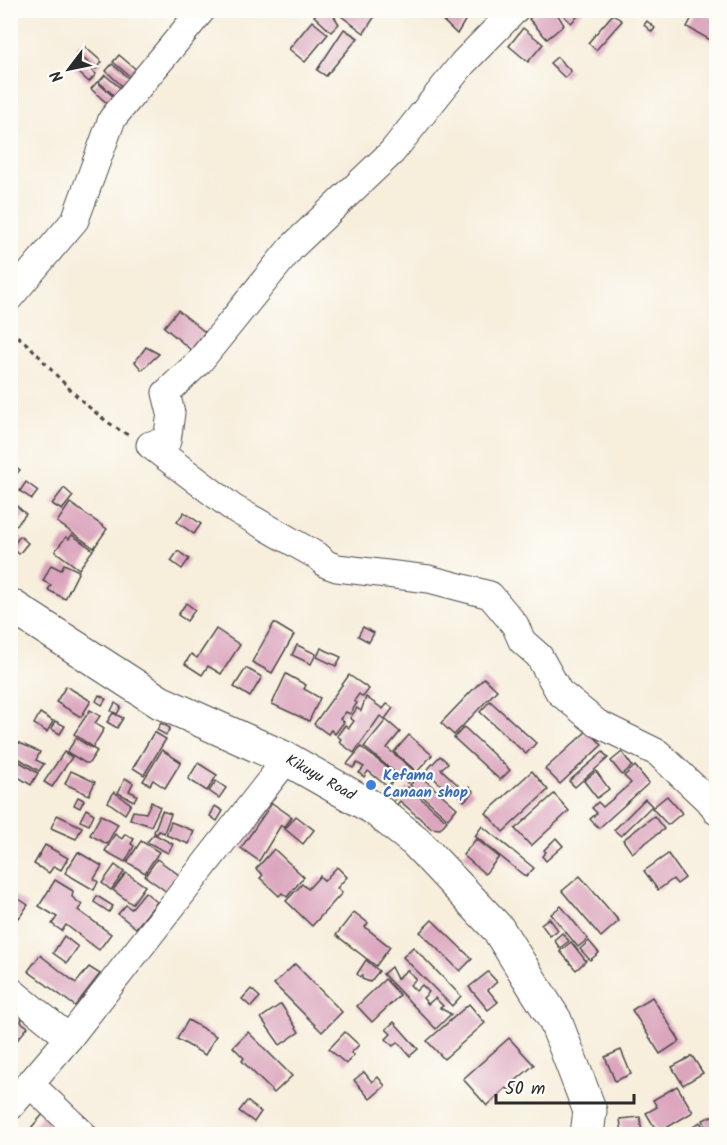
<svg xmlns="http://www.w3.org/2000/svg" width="727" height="1145" viewBox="0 0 727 1145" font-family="Kalam,sans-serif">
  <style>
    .building { fill: #dba5bd }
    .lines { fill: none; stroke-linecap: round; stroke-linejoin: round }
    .minor-casing { stroke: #4a4846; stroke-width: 29 }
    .major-casing { stroke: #4a4846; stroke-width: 35 }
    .path { stroke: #4a4846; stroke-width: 3; stroke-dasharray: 4.5 4.5; stroke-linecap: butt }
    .minor { stroke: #fff; stroke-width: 27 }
    .major { stroke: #fff; stroke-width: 33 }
    .shop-dot { fill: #3f7fe0; stroke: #fdfcf7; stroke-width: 2 }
    .labels { text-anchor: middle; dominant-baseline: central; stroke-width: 4.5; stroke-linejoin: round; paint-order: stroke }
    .shop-label { font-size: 15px; font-weight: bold; fill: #366cbe; stroke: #fdfcf7; text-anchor: start }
    .street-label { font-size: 15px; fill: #2b2b2b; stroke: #fdfcf7 }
  </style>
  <rect width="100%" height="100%" fill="#fdfcf7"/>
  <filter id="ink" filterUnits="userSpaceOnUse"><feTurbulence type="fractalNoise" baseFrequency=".0167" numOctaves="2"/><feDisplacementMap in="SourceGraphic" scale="12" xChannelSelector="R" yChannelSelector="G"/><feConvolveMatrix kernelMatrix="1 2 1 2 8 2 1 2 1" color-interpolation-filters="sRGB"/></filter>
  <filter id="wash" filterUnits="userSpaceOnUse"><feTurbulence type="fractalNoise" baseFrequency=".008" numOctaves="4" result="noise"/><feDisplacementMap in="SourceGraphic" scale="24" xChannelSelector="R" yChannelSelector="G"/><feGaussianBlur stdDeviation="1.35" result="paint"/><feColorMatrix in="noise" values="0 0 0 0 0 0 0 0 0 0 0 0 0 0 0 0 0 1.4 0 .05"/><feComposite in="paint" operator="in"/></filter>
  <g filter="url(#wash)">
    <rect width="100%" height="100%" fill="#f7eedc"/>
    <g id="blocks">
      <!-- building -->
      <g class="building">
        <polygon points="321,10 330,10 339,24 331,32 314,16"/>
        <polygon points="333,10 366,10 375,16 364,33"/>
        <polygon points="432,10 457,10 466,19 457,34"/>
        <polygon points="541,10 555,10 564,25 547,39 529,19"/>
        <polygon points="558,10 584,10 571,23"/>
        <polygon points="696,10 716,19 716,32 712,41 687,27"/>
        <polygon points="613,14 622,21 596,50 588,43"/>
        <polygon points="312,21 328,34 305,62 289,49"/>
        <polygon points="647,21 655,28 652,32 644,25"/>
        <polygon points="523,28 543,44 528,62 509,46"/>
        <polygon points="344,29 358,38 326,76 317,70"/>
        <polygon points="84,46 102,62 96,69 77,53"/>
        <polygon points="119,55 138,71 132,78 113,62"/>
        <polygon points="557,57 571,71 565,78 550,63"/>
        <polygon points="78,58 96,74 89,82 71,66"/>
        <polygon points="112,64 131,80 124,88 106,71"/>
        <polygon points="105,75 124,91 117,98 99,82"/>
        <polygon points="97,82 115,98 109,105 91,89"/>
        <polygon points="178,310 205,332 191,350 164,327"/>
        <polygon points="146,347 159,354 142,370 135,362"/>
        <polygon points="10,463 20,470 10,481"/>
        <polygon points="26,482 38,491 32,499 20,491"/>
        <polygon points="64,488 73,496 62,510 52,504"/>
        <polygon points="10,500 26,514 14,528 10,525"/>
        <polygon points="70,503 107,529 94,548 57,522"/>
        <polygon points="184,512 201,524 194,534 177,522"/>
        <polygon points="72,535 93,550 79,569 55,551 66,537 69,539"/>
        <polygon points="20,536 28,543 19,554 11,548"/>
        <polygon points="178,551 189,559 182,569 171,561"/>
        <polygon points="64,564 79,571 65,599 48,590 51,585 43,581 51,565 61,570"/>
        <polygon points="186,603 195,610 187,621 178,615"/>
        <polygon points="274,623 294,635 272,673 252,662"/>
        <polygon points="363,627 374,633 369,642 358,636"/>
        <polygon points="216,629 240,645 221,674 208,666 202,675 185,664 191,654 197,658"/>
        <polygon points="297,645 316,654 311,664 292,655"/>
        <polygon points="321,648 341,657 336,666 317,657"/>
        <polygon points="246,668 262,677 250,697 234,687"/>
        <polygon points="286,674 306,685 304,689 320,698 309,721 272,704"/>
        <polygon points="349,675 369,689 363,697 359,694 354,701 357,703 350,714 346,712 340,719 344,722 335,734 331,730 328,734 314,724"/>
        <polygon points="484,678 497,690 454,735 441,723"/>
        <polygon points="66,686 91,701 81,717 56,702"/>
        <polygon points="99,695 106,699 102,705 96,701"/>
        <polygon points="366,697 383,709 387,704 393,708 385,719 380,716 354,753 339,742 341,739 337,736 345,725 349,728 354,721 350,718 357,708 361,711"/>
        <polygon points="490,701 536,743 526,754 480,712"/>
        <polygon points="115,703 121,707 117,714 111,711"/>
        <polygon points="90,710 100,716 95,723 104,729 93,747 74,734"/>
        <polygon points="40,713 53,721 47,732 34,724"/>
        <polygon points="113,713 123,718 117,728 107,722"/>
        <polygon points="386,720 400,732 387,748 417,773 408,783 364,747"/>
        <polygon points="55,721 65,726 60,734 51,729"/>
        <polygon points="161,723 170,728 166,735 157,730"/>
        <polygon points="464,727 510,770 500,780 454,738"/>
        <polygon points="588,730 602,745 560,784 545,769"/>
        <polygon points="154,732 166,739 144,775 133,768"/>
        <polygon points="409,735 432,755 417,772 394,752"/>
        <polygon points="76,738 97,751 89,763 85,763 67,752"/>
        <polygon points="17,742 40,752 36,760 44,764 39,771 10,753"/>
        <polygon points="361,747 397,775 388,787 368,771 364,777 359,773 364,767 357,763 353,768 347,764"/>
        <polygon points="162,750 181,762 165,788 153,780 150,785 143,781"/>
        <polygon points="64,752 72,757 52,787 44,782"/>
        <polygon points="603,752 608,758 575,787 569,781"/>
        <polygon points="622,752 632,766 622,775 611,761"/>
        <polygon points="10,756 38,773 31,785 10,772"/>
        <polygon points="440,756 448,763 441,769 458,785 450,793 426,771"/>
        <polygon points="198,763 217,775 207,791 188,779"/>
        <polygon points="635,766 649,783 599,828 590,819 597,813 592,808 598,802 603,807 631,783 624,776"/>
        <polygon points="71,771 95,782 89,795 65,784"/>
        <polygon points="532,771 548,790 503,832 486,813"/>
        <polygon points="596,771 609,789 597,798 584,781"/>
        <polygon points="419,775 457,808 448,819 410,785"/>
        <polygon points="125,778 133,783 129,791 137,795 134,801 118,793"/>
        <polygon points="216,781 226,788 219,798 209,791"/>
        <polygon points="408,787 447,821 440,829 431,828 400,801 395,807 392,803"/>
        <polygon points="469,787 474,792 464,801 459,795"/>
        <polygon points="114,792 131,804 125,814 108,802"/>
        <polygon points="554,794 569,811 531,846 515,829"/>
        <polygon points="667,796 682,813 668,825 652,808"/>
        <polygon points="78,797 84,800 80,808 74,805"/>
        <polygon points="645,799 652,806 621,836 614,830"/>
        <polygon points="151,802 160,807 151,826 130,819 133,811 146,813"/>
        <polygon points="272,803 292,817 284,828 281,825 259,861 241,848"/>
        <polygon points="215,806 223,811 217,821 210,816"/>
        <polygon points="86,809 94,814 89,825 80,821"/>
        <polygon points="162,811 171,814 164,833 159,831 157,834 154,832"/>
        <polygon points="57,815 82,827 76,839 51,828"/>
        <polygon points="101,815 118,824 107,844 90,835"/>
        <polygon points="296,816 314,830 303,844 285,829"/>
        <polygon points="654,816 664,829 632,853 623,840"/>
        <polygon points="171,822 194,831 189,844 166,835"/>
        <polygon points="482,826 534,868 526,877 475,836"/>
        <polygon points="115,834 122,839 125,834 134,839 131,844 134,846 125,862 105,851"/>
        <polygon points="154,834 173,844 168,853 147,842"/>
        <polygon points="556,838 563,846 546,861 542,856 546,852 544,850"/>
        <polygon points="476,839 499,857 485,874 463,855"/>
        <polygon points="141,841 159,852 145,873 127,862"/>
        <polygon points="45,845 68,858 61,870 54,866 49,873 34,864"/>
        <polygon points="274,849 304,877 287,897 282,893 279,896 260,878 263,875 256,869"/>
        <polygon points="78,852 102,866 94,879 98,882 94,890 65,873"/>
        <polygon points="668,854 685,878 677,884 673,879 658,890 644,871"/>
        <polygon points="157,859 179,875 167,892 145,876"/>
        <polygon points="115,865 124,872 111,890 102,883"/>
        <polygon points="337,867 347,877 337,888 342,893 312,926 286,901 302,884 308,889 320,876 324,881"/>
        <polygon points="126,873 145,886 132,904 113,890"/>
        <polygon points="580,876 619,921 601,937 562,891"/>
        <polygon points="55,880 73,891 72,897 82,905 78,910 111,934 99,950 66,925 62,931 52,924 57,917 39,906"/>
        <polygon points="145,892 157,902 136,928 118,914 126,905 131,909"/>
        <polygon points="10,893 28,905 19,918 10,913"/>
        <polygon points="97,896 113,906 109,912 94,902"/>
        <polygon points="561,906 588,939 578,947 551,914"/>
        <polygon points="354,912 368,923 365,927 390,947 376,966 336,935"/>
        <polygon points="549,918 558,930 550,936 541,924"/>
        <polygon points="432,920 472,959 460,971 420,932"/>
        <polygon points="562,933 569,941 560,948 554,940"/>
        <polygon points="64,936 78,947 67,963 53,953"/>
        <polygon points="589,941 599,953 590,960 580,949"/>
        <polygon points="571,942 586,961 576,970 560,951"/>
        <polygon points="413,947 461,996 452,1006 403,957"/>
        <polygon points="40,955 76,983 89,967 100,974 75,1006 28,971"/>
        <polygon points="366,960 379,971 370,982 362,979 362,975 360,977 357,974"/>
        <polygon points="295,964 342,1012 322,1032 274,984"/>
        <polygon points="391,967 397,979 407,970 416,979 410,985 416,991 422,985 429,992 423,998 428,1004 435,998 443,1006 440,1008 451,1014 436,1029 383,974"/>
        <polygon points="488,972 497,982 488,990 498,1002 488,1010 469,987"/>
        <polygon points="385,979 400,995 372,1022 357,1006"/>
        <polygon points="251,989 260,997 251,1007 242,999"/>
        <polygon points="10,994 34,1020 31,1024 22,1018 21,1022 28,1027 10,1049 10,1029 16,1032 10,1028"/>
        <polygon points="652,997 680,1041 660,1054 632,1010"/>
        <polygon points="281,1004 299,1032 280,1045 261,1018"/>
        <polygon points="469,1004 485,1023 444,1059 427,1041"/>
        <polygon points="188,1020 216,1036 205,1055 177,1039"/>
        <polygon points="394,1022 418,1049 410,1056 398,1042 393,1046 386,1039 391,1034 386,1029"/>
        <polygon points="248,1032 292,1076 274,1093 242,1061 244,1058 233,1047"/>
        <polygon points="345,1032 359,1045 351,1053 354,1055 346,1064 329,1049"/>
        <polygon points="509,1038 534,1065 514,1082 519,1087 513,1092 506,1088 487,1106 463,1079"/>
        <polygon points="621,1050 631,1074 615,1081 605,1057"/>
        <polygon points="692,1056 703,1073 683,1085 672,1067"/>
        <polygon points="364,1072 372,1082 378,1077 385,1086 370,1099 354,1080"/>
        <polygon points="677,1086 693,1112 658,1133 646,1113 657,1107 653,1100"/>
        <polygon points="247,1101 261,1112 254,1122 239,1111"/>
        <polygon points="44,1113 66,1134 38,1134 31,1128"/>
        <polygon points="716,1114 716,1134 710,1134 703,1120"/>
        <polygon points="640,1117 642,1134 622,1134 620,1119"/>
        <polygon points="700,1122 708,1133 707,1134 683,1134"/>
      </g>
    </g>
  </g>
  <g filter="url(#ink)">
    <use href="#blocks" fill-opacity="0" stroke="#4a4846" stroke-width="1.5"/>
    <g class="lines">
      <defs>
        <g id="minor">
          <polyline points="515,10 463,63 392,152 291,248 199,362 166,393 171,413 167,441 150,445 233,508 319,557 326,564 337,568 429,579 490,595 515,625 522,641 539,656 559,692 597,723 658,753 714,806 716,811"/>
          <polyline points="10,297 75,220 112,119 202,10"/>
          <polyline points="10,990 69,1038"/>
          <polyline points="29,1083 83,1134"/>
          <polyline points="10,1107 69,1038 287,759"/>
        </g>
        <g id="major">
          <path id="s1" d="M10,605l150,97 127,57 88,50 40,32 83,88 57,91 35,91 -3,23"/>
        </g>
      </defs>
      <!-- minor casing -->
      <use href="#minor" class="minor-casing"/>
      <!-- major casing -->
      <use href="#major" class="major-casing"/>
      <!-- path -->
      <path class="path" d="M10,331c24,16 32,30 51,49 21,22 43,42 69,56"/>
      <!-- minor -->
      <use href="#minor" class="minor"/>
      <!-- major -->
      <use href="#major" class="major"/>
    </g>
  </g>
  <!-- markers -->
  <circle class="shop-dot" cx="371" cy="785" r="6"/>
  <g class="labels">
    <!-- shop labels -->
    <g class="shop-label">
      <text x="383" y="776">Kefama<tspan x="383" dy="17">Canaan shop</tspan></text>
    </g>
    <!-- street labels -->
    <g class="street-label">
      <text stroke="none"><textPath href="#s1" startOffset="356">Kikuyu Road</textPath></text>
    </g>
  </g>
  <!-- margin -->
  <rect width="727" height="1145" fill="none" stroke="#fdfcf7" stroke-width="36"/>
  <!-- north arrow -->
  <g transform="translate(69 69) rotate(238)" stroke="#fdfcf7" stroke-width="4.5" paint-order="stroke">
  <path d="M0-4.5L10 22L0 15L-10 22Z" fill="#2b2b2b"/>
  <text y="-9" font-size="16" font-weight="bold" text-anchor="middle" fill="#2b2b2b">N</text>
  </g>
  <!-- scale -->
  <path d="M496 1094v9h138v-9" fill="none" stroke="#2b2b2b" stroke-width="3"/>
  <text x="505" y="1094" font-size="18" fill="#2b2b2b" stroke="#fdfcf7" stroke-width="4.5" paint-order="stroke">50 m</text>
</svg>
